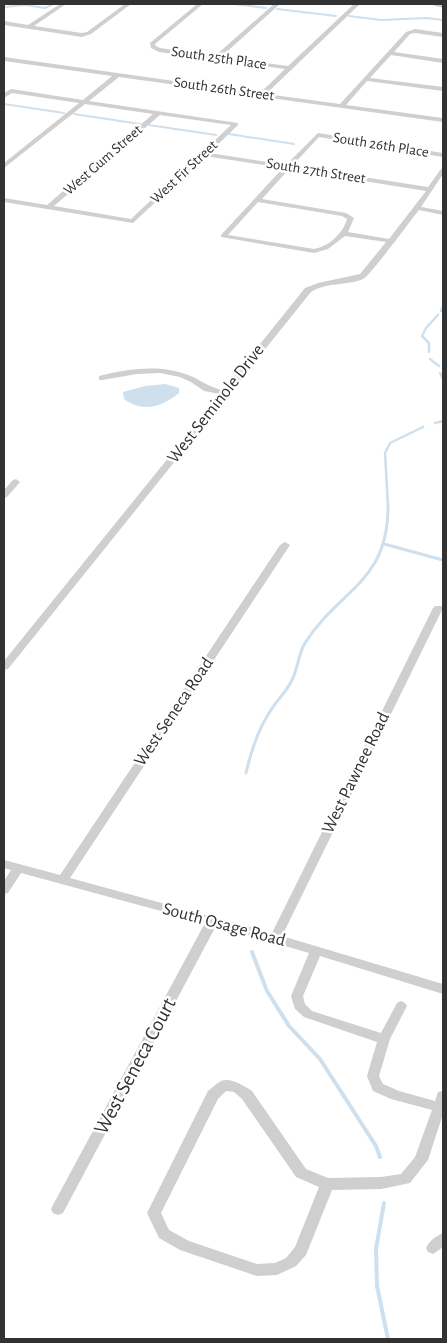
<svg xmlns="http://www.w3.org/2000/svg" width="447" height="1343" viewBox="0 0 447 1343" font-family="'Alegreya Sans',sans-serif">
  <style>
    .water { fill: #cedfed }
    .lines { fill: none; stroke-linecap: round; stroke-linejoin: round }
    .stream-far3 { stroke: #cedfed; stroke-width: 2 }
    .stream-far2 { stroke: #cedfed; stroke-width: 2.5 }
    .stream-far1 { stroke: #cedfed; stroke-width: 3 }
    .stream { stroke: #cedfed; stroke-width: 4 }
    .minor { fill: #cfcfcf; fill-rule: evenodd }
    .labels { text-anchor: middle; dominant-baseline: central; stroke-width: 5; stroke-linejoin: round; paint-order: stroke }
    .far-street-label { font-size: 15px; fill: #323232; stroke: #fff }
    .street-label { font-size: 18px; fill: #323232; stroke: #fff }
    .near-street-label { font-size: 21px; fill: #323232; stroke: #fff }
  </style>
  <rect width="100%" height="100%" fill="#fff"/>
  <!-- water -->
  <path class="water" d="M165,384l14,4v5c-17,14 -36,20 -55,6l-1,-7 22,-6z"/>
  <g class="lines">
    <!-- stream-far3 -->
    <g class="stream-far3">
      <polyline points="234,4 266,8"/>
      <polyline points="4,7 25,5 45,8 53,4"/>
      <polyline points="277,9 336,16"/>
      <polyline points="349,16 381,20 427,18 443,20"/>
      <polyline points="4,104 64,113"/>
      <polyline points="74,114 140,124"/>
      <polyline points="149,125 216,135"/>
      <polyline points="229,134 294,144"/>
    </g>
    <!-- stream-far2 -->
    <g class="stream-far2">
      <polyline points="441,311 443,306"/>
      <polyline points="429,352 429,343 422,336 426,328 438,315"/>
      <polyline points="430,359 439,366"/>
      <polyline points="440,373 443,379"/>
      <polyline points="435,423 443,421"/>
      <polyline points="388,506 385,453 390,443 423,427"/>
    </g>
    <!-- stream-far1 -->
    <g class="stream-far1">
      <polyline points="384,544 443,560"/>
      <path d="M246,773c5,-22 12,-44 25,-63 6,-10 15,-18 20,-28 7,-12 7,-28 14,-39 35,-55 84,-60 83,-139"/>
    </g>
    <!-- stream -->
    <g class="stream">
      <polyline points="252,952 267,991 289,1026 320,1059 376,1146 380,1157"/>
      <polyline points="384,1203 376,1249 377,1286 388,1339"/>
    </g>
    <!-- minor -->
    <g class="minor">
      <polygon points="60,4 66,4 34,26 82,33 87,32 125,4 131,4 91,34 82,37 4,25 4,21 28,25"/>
      <path d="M197,4h6l-48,40 1,2 4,2 55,8 59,-52h6l-59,53 67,9 66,-62h6l-94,90 74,10 66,-72 9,-3 28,4v4l-28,-4 -5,1 -16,18 49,7v4l-52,-8 -21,23 73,9v4l-76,-10 -21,24 97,13v4l-324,-45 -30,24 149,22v2l-29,28 77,12 32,-32 125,20v4l-124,-20 -27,29 136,21 13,-18 2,-1v6l-22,33 22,4v4l-24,-5c-9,11 -48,65 -56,69 -17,7 -36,3 -52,13l-303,377 -4,1v-9l216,-267 -16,-3 -13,-9 -11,-5 -20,-4 -23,1 -35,6h-3v-4c29,-7 60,-12 89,-1 14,5 19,12 35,15l82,-102 13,-5 42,-9 26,-32 -41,-6 -17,13 -14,4 -93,-16v-2l62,-67 -78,-12 -72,67 -129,-21v-4l43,7 106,-91 -68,-10 -81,64v-5l75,-60 -67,-10 -8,5v-5l7,-4 72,11 29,-24 -108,-15v-4l256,36 25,-24 -126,-17 -8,-4 -1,-5zM160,115l71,10 -100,94 -77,-13zM289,169l137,22 -37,48 -41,-7 6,-14 -8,-5 -84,-14zM258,202l84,14 5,3c-4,14 -17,27 -33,30l-86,-14z"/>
      <polygon points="428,4 443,4 443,8"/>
      <polygon points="16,479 20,482 7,497 4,498 4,490 13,480"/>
      <path d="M285,542l5,3 -220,333 202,55 161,-325 2,-2h6l2,2 -161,328 161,48v10l-123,-38 -17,40 2,8 7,7 69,22 16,-30 4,-2 4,2 2,3 -17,33 -11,37 4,8 16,7 36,10 3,-9 5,-1v23l-15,46 -18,23 -29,6 -49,1 -26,65 -10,11 -19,9 -20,1 -77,-26 -21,-12 -12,-25 61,-122c4,-3 9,-8 13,-10 10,-4 23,5 31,10l54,78 22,9 53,-1 20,-3 14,-17 17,-47 -41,-11 -18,-8 -6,-15 10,-34 -73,-25 -9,-8 -4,-13 18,-43 -93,-27 -153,287 -5,2 -5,-2 -2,-4 2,-4 152,-282 -184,-50 -13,20 -4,1v-13l7,-11 -7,-2v-8l56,15 220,-330zM226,1091l8,1 8,7 54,78 23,10 -24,60 -9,11 -11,5 -18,1 -68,-23 -20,-11 -8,-17 57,-114z"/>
      <path d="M443,1233v14l-10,7 -5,-2 -2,-4c3,-7 10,-12 17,-15z"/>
    </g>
  </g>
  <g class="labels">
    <!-- far-street labels -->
    <g class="far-street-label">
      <text transform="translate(219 58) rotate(8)">South 25th Place</text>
      <text transform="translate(224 89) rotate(8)">South 26th Street</text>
      <text transform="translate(381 145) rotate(9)">South 26th Place</text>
      <text transform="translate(103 160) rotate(-41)">West Gum Street</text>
      <text transform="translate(316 171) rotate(9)">South 27th Street</text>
      <text transform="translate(184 172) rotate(-43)">West Fir Street</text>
    </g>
    <!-- street labels -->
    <g class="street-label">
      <text transform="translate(216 404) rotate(-52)">West Seminole Drive</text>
      <text transform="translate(174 712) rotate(-56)">West Seneca Road</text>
      <text transform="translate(356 773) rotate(-64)">West Pawnee Road</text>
      <text transform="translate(224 925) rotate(15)">South Osage Road</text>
    </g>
    <!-- near-street labels -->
    <g class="near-street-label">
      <text transform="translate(135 1066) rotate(-62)">West Seneca Court</text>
    </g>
  </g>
  <!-- border -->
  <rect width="447" height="1343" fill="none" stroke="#323232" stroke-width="10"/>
</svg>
